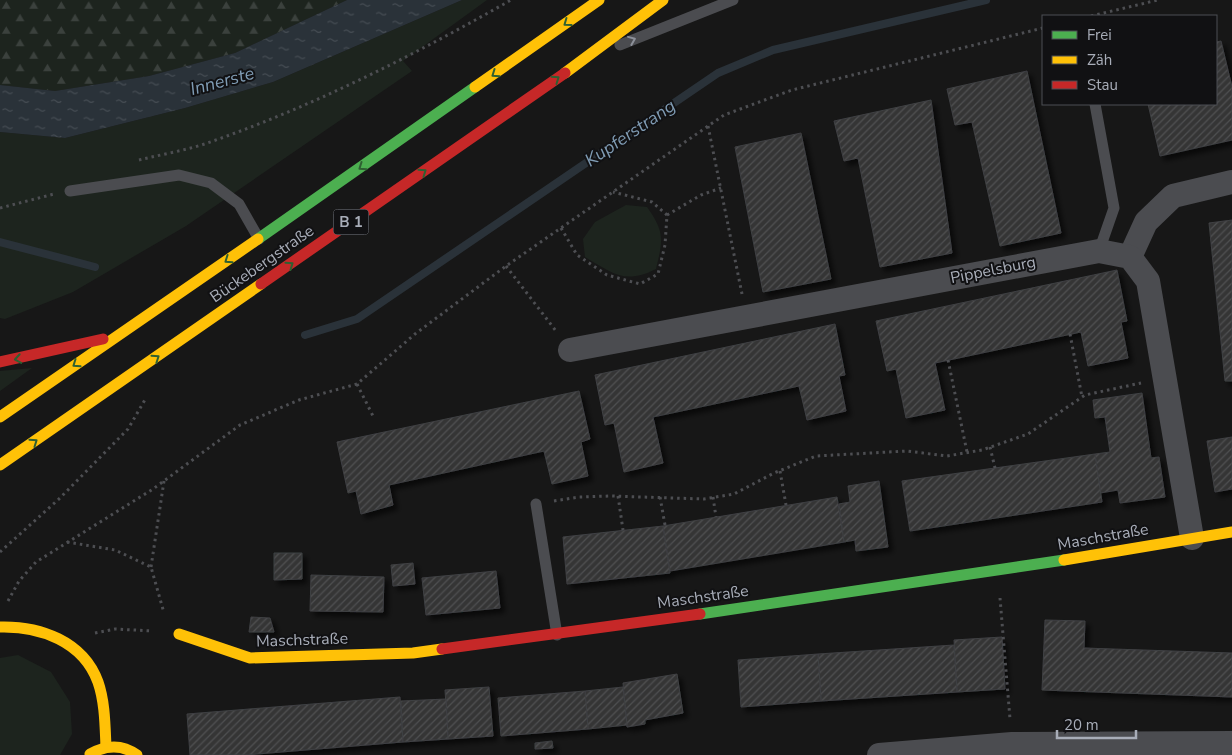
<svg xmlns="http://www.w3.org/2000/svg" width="1232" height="755" viewBox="0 0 1232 755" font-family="'Nunito Sans',sans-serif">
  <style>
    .green { fill: #1d241e }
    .forest { fill: url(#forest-firs) }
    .water { fill: url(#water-ripples) }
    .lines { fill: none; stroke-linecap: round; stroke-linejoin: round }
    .stream { stroke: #2a3239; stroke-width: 8 }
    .building { fill: url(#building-hatch); stroke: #3f4043; filter: url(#shadow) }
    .path { stroke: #4d4e52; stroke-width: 3; stroke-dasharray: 2.5 4; stroke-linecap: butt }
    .lane { stroke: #4b4c50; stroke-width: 11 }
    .street { stroke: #4b4c50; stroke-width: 24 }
    .fast { stroke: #4caf50; stroke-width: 11 }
    .slow { stroke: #ffc107; stroke-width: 11 }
    .jam { stroke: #c62828; stroke-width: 11 }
    .oneway { stroke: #2e6032 }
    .oneway2 { stroke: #8c9099 }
    .labels { text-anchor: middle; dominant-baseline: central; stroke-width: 4; stroke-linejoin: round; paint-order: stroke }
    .shield { fill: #111113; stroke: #7b7e86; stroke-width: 1 }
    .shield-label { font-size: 15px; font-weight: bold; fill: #a8adb8 }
    .street-label { font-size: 16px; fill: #a8adb8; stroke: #111113 }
    .water-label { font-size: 18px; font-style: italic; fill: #7f9bb3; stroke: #111113 }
  </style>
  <defs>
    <pattern id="forest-firs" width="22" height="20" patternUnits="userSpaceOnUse" patternTransform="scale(1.25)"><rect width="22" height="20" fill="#1d241e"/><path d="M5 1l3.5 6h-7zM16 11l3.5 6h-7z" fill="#3b413d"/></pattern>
    <pattern id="water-ripples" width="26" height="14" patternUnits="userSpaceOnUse" patternTransform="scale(1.25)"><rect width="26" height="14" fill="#2a3239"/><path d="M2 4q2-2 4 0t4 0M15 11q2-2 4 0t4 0" fill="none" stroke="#464d54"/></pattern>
    <pattern id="building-hatch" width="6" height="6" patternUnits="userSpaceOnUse" patternTransform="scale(1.25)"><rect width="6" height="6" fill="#353536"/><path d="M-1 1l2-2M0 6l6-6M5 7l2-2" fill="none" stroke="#4f5051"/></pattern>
    <filter id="shadow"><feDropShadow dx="4.5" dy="4.5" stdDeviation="2.5" flood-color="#0009"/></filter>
  </defs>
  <rect width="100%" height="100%" fill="#171717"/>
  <!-- green -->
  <g class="green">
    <polygon points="462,0 487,0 403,61 412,71 186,226 73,292 5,319 0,318 0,132 65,138 185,108 273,82"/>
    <path d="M626,205l21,2c18,25 16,33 9,62 -31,16 -44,4 -71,-12l-2,-18 12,-17z"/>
    <polygon points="32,368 0,391 0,371"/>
    <polygon points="18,655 51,672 70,702 72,734 60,755 0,755 0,658"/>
  </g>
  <!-- forest -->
  <polygon class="forest" points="0,0 347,0 235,53 149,76 55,91 0,85"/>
  <!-- water -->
  <polygon class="water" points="347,0 462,0 273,82 185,108 65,138 0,132 0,85 55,91 149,76 235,53"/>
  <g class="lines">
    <!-- stream -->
    <g class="stream">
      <polyline points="0,242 95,267"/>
      <polyline points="305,335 357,319 718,73 773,50 986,0"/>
    </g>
  </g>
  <!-- building -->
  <g class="building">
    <polygon points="1221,41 1232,87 1232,140 1160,156 1148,104 1216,104 1216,42"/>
    <polygon points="1027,71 1061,233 1000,246 972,122 955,125 947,89"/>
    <polygon points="931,100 952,253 880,267 858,158 844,161 834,121"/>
    <polygon points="801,133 831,279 763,292 735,147"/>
    <polygon points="1232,220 1232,381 1225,381 1209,223"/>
    <polygon points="1117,270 1127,321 1121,322 1128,358 1088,366 1081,332 935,363 945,410 906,418 896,369 887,371 876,321"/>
    <polygon points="835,324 845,375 839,376 846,411 807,420 799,386 653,417 663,463 624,472 614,423 605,425 595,375"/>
    <polygon points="579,391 590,439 581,442 588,476 552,484 544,451 389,485 393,505 361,514 356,491 348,493 337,442"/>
    <polygon points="1142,393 1151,458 1159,457 1165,497 1120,503 1118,490 1100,493 1095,454 1110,452 1105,417 1095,418 1093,400"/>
    <polygon points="1232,437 1232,489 1215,492 1207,441"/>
    <polygon points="1095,454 1102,502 910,531 902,481"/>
    <polygon points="879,481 888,547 856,551 855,540 844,542 839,504 850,502 848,486"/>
    <polygon points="837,497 844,542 670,571 663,526"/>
    <polygon points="663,526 670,573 567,584 563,537"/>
    <polygon points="274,553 302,553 302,579 274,580"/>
    <polygon points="413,563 415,584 393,586 391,565"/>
    <polygon points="496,571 500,608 426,615 422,578"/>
    <polygon points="311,575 384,577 383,612 310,611"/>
    <polygon points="251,617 270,618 274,632 249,632"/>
    <polygon points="1045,620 1085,621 1084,648 1232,653 1232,697 1042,690"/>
    <polygon points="1002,637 1005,689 957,692 954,640"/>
    <polygon points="954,645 957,692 821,701 818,654"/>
    <polygon points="818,654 821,701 741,707 738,660"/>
    <polygon points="677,674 683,713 645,720 645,724 627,727 623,683"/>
    <polygon points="489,687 493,736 448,739 445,690"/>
    <polygon points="623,687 627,725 588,729 585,691"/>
    <polygon points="585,691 588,729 501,736 498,698"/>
    <polygon points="400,697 403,742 245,755 190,755 187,714"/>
    <polygon points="446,699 448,739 403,742 401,701"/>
    <polygon points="552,741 553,748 535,749 535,743"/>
  </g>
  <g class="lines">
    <!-- path -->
    <g class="path">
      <polyline points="1091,16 1158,0"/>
      <polyline points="708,126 742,294"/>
      <path d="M139,160c24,-6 50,-10 74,-19 103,-36 203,-87 298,-141"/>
      <polyline points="0,208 54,194"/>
      <polyline points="667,215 701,195 721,188"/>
      <polyline points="561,228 577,255 607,275 640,284 658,274 665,245 667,215 652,202 613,192"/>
      <polyline points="506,266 556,331"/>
      <polyline points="1070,334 1082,397"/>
      <polyline points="948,360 967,452"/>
      <polyline points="357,384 374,418"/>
      <polyline points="990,447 995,468"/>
      <polyline points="780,471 786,505"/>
      <polyline points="618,496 623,530"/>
      <polyline points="660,497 665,525"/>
      <polyline points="713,497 716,517"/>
      <polyline points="554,501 579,497 611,496 704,499 734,494 774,473 816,456 907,451 947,456 982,450 1028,434 1085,395 1141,383"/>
      <polyline points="67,542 115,550 151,567 164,613"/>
      <polyline points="0,552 60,498 128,429 146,398"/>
      <polyline points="151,567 164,481"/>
      <polyline points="1000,598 1010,719"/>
      <polyline points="8,601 19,581 36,562 153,489 240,425 299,400 357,384 415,334 506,266 724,115 792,90 1043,28"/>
      <polyline points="95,633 115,629 153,631"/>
    </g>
    <!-- lane -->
    <g class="lane">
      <polyline points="620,45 733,0"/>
      <polyline points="1095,104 1114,208 1099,251"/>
      <polyline points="70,191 179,175 211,183 239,204 259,239"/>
      <polyline points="536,504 557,635"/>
    </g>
    <!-- street -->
    <g class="street">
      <polyline points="1130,257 1146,222 1173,196 1232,182"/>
      <polyline points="570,350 1099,251 1130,257 1148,281 1192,538"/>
      <polyline points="879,755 1012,744 1232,743"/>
    </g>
    <!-- fast -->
    <g class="fast">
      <polyline points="258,239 475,87"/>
      <polyline points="700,614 1064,560"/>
    </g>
    <!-- slow -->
    <g class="slow">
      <polyline points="565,73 663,0"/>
      <polyline points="475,87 599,0"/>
      <polyline points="0,417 258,239"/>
      <polyline points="0,465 261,284"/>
      <polyline points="1064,560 1232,532"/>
      <path d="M0,627c40,-1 83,14 98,55 7,20 7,44 8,65"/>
      <polyline points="179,634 250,658 413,653 442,649"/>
      <path d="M90,754c16,-9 32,-10 47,1"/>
    </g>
    <!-- jam -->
    <g class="jam">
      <polyline points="261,284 565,73"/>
      <polyline points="0,362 103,339"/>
      <polyline points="442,649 700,614"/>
    </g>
  </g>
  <!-- one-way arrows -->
  <defs><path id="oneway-chevron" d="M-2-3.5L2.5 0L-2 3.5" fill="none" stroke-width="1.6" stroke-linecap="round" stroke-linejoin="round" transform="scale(1.25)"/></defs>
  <g class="oneway">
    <use href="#oneway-chevron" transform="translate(567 23) rotate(144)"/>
    <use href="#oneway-chevron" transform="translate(495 74) rotate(145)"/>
    <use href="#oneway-chevron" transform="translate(556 79) rotate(-35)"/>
    <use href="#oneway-chevron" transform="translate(362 167) rotate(145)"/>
    <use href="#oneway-chevron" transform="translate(423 172) rotate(-35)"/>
    <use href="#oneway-chevron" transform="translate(228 260) rotate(145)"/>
    <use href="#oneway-chevron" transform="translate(290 265) rotate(-35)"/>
    <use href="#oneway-chevron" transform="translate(156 358) rotate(-34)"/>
    <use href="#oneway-chevron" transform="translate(18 359) rotate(170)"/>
    <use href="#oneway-chevron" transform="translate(76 364) rotate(145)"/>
    <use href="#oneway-chevron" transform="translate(34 442) rotate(-35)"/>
  </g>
  <use class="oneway2" href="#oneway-chevron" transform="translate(632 40) rotate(-22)"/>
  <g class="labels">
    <!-- shield labels -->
    <rect class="shield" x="333.5" y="209.5" width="35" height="25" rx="4"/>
    <g class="shield-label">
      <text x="351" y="222">B 1</text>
    </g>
    <!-- street labels -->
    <g class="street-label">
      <text transform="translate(262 264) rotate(-35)">Bückebergstraße</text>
      <text transform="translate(993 270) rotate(-11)">Pippelsburg</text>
      <text transform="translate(1103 537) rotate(-10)">Maschstraße</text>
      <text transform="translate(703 597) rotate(-8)">Maschstraße</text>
      <text transform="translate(302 640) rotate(-2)">Maschstraße</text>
    </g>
    <!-- water labels -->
    <g class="water-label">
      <text transform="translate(222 81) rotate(-15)">Innerste</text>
      <text transform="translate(630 133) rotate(-34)">Kupferstrang</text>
    </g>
  </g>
  <!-- legend -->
  <rect x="1042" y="15" width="175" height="90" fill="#111113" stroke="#4d4f55"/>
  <rect x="1052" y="31" width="25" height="8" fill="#4caf50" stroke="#4d4f55"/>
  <text x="1087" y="40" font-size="15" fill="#a8adb8">Frei</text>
  <rect x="1052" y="56" width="25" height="8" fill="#ffc107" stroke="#4d4f55"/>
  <text x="1087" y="65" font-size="15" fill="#a8adb8">Zäh</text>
  <rect x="1052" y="81" width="25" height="8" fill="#c62828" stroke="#4d4f55"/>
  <text x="1087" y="90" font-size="15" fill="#a8adb8">Stau</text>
  <!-- scale -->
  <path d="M1057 730v8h79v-8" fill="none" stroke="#a8adb8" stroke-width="2.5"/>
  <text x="1064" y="730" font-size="15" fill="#a8adb8" stroke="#111113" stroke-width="4" paint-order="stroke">20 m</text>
</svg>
